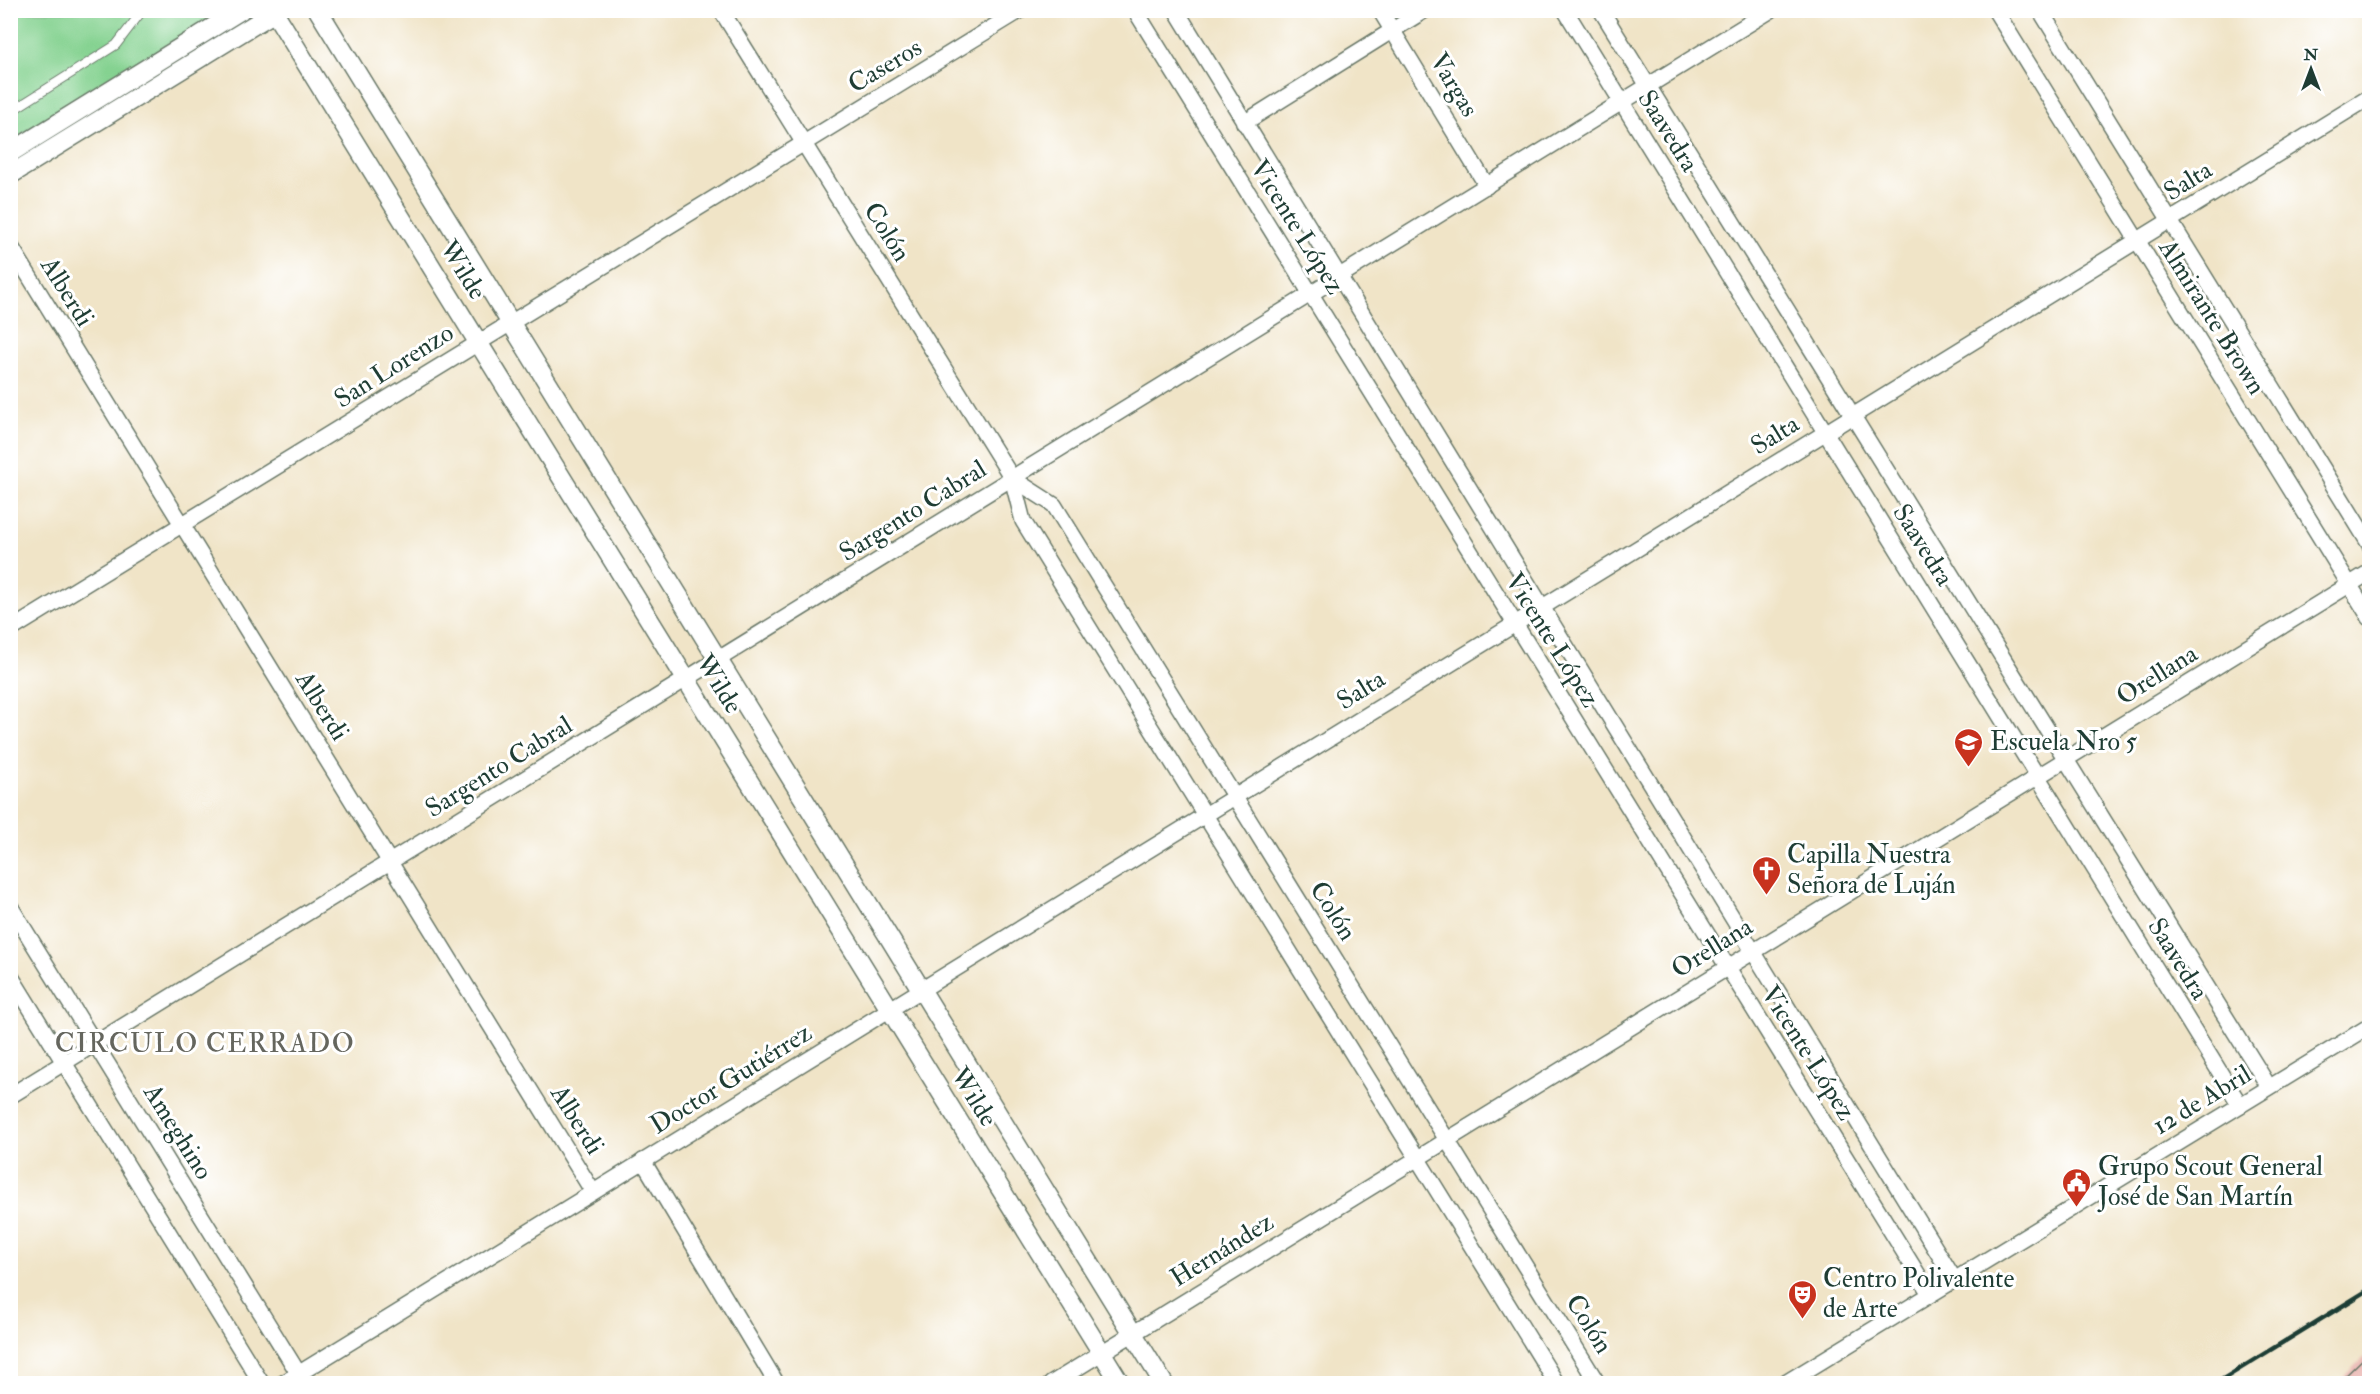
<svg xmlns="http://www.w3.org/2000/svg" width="2380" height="1394" viewBox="0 0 2380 1394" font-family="'IM FELL Double Pica',serif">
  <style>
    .green { fill: #84d290; stroke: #528862; stroke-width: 1.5 }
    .building { fill: #e8b1ac }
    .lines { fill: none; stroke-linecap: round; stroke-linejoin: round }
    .service-casing { stroke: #687767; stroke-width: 10 }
    .minor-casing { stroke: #687767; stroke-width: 18 }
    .tertiary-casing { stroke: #687767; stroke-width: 21 }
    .service { stroke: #fff; stroke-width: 8 }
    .minor { stroke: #fff; stroke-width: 15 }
    .tertiary { stroke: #fff; stroke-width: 18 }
    .rail { stroke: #1f3d34; stroke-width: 4.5 }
    .labels { text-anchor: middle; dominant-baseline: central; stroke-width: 6; stroke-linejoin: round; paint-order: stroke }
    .street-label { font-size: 26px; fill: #1f3d34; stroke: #fff }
    .poi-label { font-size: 26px; fill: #1f3d34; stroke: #fff; text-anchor: start }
    .neighbourhood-label { font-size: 27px; letter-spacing: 1.5px; fill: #65665e; stroke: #fff }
  </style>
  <rect width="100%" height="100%" fill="#fff"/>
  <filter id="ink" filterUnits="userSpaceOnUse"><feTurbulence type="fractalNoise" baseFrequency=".0167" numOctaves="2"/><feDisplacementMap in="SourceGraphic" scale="12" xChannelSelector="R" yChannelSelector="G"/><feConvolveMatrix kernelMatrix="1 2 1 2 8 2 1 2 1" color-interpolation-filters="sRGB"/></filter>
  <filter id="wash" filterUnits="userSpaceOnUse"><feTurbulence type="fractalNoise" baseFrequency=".008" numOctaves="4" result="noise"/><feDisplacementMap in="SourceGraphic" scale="24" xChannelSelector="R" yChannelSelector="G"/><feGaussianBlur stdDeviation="1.35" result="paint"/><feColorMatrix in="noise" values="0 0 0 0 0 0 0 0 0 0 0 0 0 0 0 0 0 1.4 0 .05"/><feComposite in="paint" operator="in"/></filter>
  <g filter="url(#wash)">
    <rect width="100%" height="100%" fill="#f0e4c7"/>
    <!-- green -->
    <polygon class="green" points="11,11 223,11 11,142"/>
    <g id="blocks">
      <!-- building -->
      <polygon class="building" points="2370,1352 2370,1384 2337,1384"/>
    </g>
  </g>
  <g filter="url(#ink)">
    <use href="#blocks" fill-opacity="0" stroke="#687767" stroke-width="1.5"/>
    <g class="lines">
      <defs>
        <polyline id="service" points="10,112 116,45 143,10"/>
        <g id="minor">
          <polyline points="721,10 1012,478 1023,521 1557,1384"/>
          <polyline points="1135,10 1930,1294"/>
          <polyline points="1176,10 1954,1279"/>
          <polyline points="1380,10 1487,186"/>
          <polyline points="1565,10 2240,1105"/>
          <polyline points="1601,10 2269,1087"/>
          <polyline points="1995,10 2370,618"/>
          <polyline points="2040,10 2370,545"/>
          <polyline points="1244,123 1425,10"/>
          <polyline points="10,245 593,1192"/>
          <polyline points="1012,478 1054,505 1598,1384"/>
          <polyline points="10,630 1021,10"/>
          <polyline points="10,906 305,1384"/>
          <polyline points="10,975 262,1384"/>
          <polyline points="10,1096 1771,10"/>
          <polyline points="643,1161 777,1384"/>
          <polyline points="282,1384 2370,97"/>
          <polyline points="1051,1384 2370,572"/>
          <polyline points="1784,1384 2370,1026"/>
        </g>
        <g id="tertiary">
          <polyline points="273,10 1121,1384"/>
          <polyline points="318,10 1164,1384"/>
          <polyline points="10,153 241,10"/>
          <polyline points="10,175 278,10"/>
        </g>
      </defs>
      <!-- service casing -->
      <use href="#service" class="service-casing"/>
      <!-- minor casing -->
      <use href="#minor" class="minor-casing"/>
      <!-- tertiary casing -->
      <use href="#tertiary" class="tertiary-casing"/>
      <!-- service -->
      <use href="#service" class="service"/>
      <!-- minor -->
      <use href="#minor" class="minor"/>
      <!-- tertiary -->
      <use href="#tertiary" class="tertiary"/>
      <!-- rail -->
      <polyline class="rail" points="2215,1384 2370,1289"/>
    </g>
  </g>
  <!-- icons -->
  <defs>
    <symbol id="school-pin" viewBox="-11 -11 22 30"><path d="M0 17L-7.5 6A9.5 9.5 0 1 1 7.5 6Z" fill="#c8321e" stroke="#fff"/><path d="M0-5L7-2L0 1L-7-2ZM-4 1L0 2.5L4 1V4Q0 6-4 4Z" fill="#fff"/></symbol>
    <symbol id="church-pin" viewBox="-11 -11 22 30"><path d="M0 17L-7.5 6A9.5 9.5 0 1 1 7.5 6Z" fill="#c8321e" stroke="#fff"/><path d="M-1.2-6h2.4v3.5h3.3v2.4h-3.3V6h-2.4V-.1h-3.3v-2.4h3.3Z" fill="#fff"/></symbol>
    <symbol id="civic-pin" viewBox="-11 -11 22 30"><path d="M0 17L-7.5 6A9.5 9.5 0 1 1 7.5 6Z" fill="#c8321e" stroke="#fff"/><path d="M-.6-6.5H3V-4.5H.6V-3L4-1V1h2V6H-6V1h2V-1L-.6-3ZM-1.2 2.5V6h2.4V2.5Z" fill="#fff"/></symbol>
    <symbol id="theatre-pin" viewBox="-11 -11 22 30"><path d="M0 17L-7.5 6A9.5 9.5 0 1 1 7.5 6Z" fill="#c8321e" stroke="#fff"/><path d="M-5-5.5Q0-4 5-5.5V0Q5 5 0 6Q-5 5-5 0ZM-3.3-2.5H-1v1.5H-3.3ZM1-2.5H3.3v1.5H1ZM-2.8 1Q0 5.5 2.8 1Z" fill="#fff"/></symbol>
  </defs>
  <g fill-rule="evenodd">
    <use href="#school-pin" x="1952" y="726" width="33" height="45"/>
    <use href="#church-pin" x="1750" y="854" width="33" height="45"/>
    <use href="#civic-pin" x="2060" y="1166" width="33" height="45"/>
    <use href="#theatre-pin" x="1786" y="1278" width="33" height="45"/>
  </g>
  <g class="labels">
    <!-- street labels -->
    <g class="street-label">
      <text transform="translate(885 66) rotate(-31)">Caseros</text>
      <text transform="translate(1454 85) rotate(59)">Vargas</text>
      <text transform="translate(1668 131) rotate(58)">Saavedra</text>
      <text transform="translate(2188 181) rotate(-32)">Salta</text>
      <text transform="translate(1297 227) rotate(58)">Vicente López</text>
      <text transform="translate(887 232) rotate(58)">Colón</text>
      <text transform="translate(463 270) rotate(58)">Wilde</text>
      <text transform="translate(67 292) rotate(58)">Alberdi</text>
      <text transform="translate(2212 317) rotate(58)">Almirante Brown</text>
      <text transform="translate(394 366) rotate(-32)">San Lorenzo</text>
      <text transform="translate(1775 435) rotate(-32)">Salta</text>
      <text transform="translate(913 511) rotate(-32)">Sargento Cabral</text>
      <text transform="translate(1923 545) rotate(58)">Saavedra</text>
      <text transform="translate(1552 640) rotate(58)">Vicente López</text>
      <text transform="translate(2157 675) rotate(-32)">Orellana</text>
      <text transform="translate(719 684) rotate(58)">Wilde</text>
      <text transform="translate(1361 690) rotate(-32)">Salta</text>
      <text transform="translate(322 706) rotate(58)">Alberdi</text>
      <text transform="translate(499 767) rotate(-32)">Sargento Cabral</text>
      <text transform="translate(1333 911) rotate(58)">Colón</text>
      <text transform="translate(1712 948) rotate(-32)">Orellana</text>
      <text transform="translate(2178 959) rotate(58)">Saavedra</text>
      <text transform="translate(1808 1053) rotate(58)">Vicente López</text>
      <text transform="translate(731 1079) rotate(-32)">Doctor Gutiérrez</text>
      <text transform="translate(974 1097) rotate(58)">Wilde</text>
      <text transform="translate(2202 1100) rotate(-31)">12 de Abril</text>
      <text transform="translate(577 1120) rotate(58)">Alberdi</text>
      <text transform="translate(178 1132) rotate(58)">Ameghino</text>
      <text transform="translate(1222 1250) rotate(-32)">Hernández</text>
      <text transform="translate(1589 1324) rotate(58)">Colón</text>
    </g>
    <!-- poi labels -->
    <g class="poi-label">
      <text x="1990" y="742">Escuela Nro 5</text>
      <text x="1787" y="855">Capilla Nuestra<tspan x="1787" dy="30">Señora de Luján</tspan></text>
      <text x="2098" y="1167">Grupo Scout General<tspan x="2098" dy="30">José de San Martín</tspan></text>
      <text x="1823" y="1279">Centro Polivalente<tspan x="1823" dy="30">de Arte</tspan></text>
    </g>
    <!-- neighbourhood labels -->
    <g class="neighbourhood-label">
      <text x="205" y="1043">CIRCULO CERRADO</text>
    </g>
  </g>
  <!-- margin -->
  <rect width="2380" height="1394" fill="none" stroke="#fff" stroke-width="36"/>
  <!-- north arrow -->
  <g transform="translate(2311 69)" stroke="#ffffff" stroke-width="4.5" paint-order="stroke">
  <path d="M0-4.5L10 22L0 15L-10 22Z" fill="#1f3d34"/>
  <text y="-9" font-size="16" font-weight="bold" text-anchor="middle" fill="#1f3d34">N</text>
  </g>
</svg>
